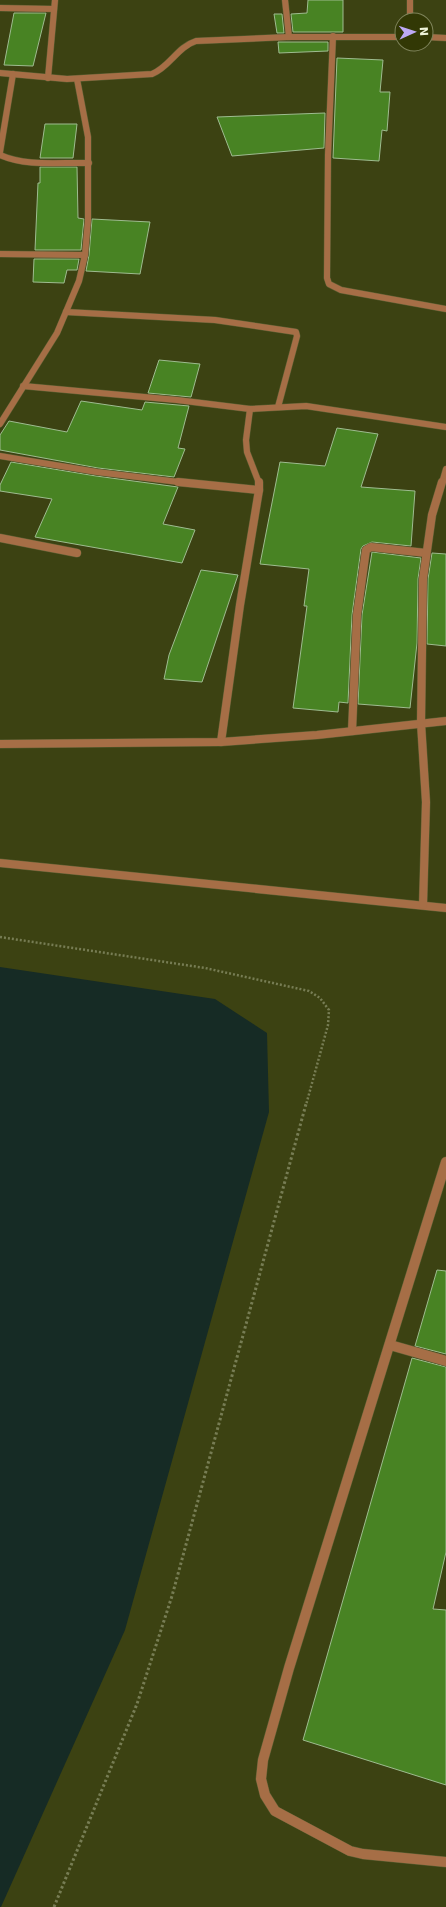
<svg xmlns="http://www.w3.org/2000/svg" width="446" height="1907" viewBox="0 0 446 1907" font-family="'DejaVu Sans',sans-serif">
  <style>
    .water { fill: #162b25 }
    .building { fill: #488323; stroke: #9ebc90 }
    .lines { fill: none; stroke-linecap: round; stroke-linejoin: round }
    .service-casing { stroke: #595e32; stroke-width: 11 }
    .minor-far1-casing { stroke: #595e32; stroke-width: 7 }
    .minor-casing { stroke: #595e32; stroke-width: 9 }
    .path-far1 { stroke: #777d54; stroke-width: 2.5; stroke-dasharray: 2 2; stroke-linecap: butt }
    .path { stroke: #777d54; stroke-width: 3; stroke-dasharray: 2.5 2.5; stroke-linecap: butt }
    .service { stroke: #a66e46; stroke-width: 10 }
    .minor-far1 { stroke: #a66e46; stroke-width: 6 }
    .minor { stroke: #a66e46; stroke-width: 8 }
  </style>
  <rect width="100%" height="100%" fill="#3c4212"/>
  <!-- water -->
  <polygon class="water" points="0,967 215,999 267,1033 269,1112 125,1630 1,1907 0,1907"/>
  <!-- building -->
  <g class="building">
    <polygon points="308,0 343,0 343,32 293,32 291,14 307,13"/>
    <polygon points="14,13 46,13 33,66 4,65"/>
    <polygon points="274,14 282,14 284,33 277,33"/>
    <polygon points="278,42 328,42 328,51 279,53"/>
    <polygon points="337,58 383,60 380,92 390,92 387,131 382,130 379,161 333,158"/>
    <polygon points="325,113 324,148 232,156 217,117"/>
    <polygon points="45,124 77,124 73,158 40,158"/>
    <polygon points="40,167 77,167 78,218 84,219 81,250 35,250 38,183 40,183"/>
    <polygon points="92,219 150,222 140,274 86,271 89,255"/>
    <polygon points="34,259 79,259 77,270 67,270 64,283 33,282"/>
    <polygon points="159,360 200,364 191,397 148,393"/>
    <polygon points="81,401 142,410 145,402 189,406 178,448 185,449 174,477 98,468 0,450 0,435 9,421 67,432"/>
    <polygon points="337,428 378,434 361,487 415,491 411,546 372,542 363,546 361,549 352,615 348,703 339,702 338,712 293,708 307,606 304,606 309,569 260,564 280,462 325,466"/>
    <polygon points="11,462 96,476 178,487 163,524 195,530 182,563 35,537 52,499 0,491 0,485"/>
    <polygon points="372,552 421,558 418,579 417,643 410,708 358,704 362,615"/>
    <polygon points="432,553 446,554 446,646 427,644 428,579"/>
    <polygon points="201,570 238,575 202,682 164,679 169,655"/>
    <polygon points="437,1270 446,1271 446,1354 415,1346"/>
    <polygon points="412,1358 446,1367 446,1552 433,1609 446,1610 446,1785 303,1740"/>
  </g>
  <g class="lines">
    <defs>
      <g id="service">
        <polyline points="446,1162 289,1668 263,1760 261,1779 265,1795 275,1811 350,1851 363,1854 446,1862"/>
        <polyline points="390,1345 446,1361"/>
      </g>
      <g id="minor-far1">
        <polyline points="285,0 289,37"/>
        <polyline points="410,0 410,20"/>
        <polyline points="0,8 54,9"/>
        <polyline points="333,36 328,155 327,278 329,284 341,290 446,309"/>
        <polyline points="426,37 446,38"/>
        <path d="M0,73l67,6 85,-5c18,-7 25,-27 44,-33l93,-4h113"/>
        <polyline points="48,78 55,0"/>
        <polyline points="0,152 13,74"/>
        <path d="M0,155c26,12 61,7 89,8"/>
        <polyline points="0,254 85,255"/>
        <polyline points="66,312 215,320 296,332 297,336 278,407"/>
        <polyline points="23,386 177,400 250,409 306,406 446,427"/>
        <polyline points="250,409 246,440 247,452 259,483"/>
        <polyline points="0,424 57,333 79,281 85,255 88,220 88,137 77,79"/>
        <polyline points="0,456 97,472 187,483"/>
        <polyline points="442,483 446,469"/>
      </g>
      <g id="minor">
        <polyline points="178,482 259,490"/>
        <polyline points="0,538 77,553"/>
        <polyline points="352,731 357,615 366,550 371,547 426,553"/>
        <polyline points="221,742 240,605 259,490 259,482"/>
        <polyline points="0,744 221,742 317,735 446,721"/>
        <polyline points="0,863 446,908"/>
        <polyline points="423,905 426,802 421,723 423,579 432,515 442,482"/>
      </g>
    </defs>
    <!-- service casing -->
    <use href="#service" class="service-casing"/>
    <!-- minor-far1 casing -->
    <use href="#minor-far1" class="minor-far1-casing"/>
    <!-- minor casing -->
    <use href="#minor" class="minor-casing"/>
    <!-- path-far1 -->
    <polyline class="path-far1" points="0,937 205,968 309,991 320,998 329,1010 328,1025 306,1105"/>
    <!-- path -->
    <polyline class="path" points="54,1907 137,1704 172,1596 306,1104"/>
    <!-- service -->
    <use href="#service" class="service"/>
    <!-- minor-far1 -->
    <use href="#minor-far1" class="minor-far1"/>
    <!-- minor -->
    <use href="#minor" class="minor"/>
  </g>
  <!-- north arrow -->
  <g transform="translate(414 32) rotate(87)"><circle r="19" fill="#323805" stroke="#7e835a"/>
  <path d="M0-3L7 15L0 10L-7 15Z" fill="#bda9f5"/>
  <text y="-6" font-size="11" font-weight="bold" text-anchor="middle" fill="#eff4da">N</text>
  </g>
</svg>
